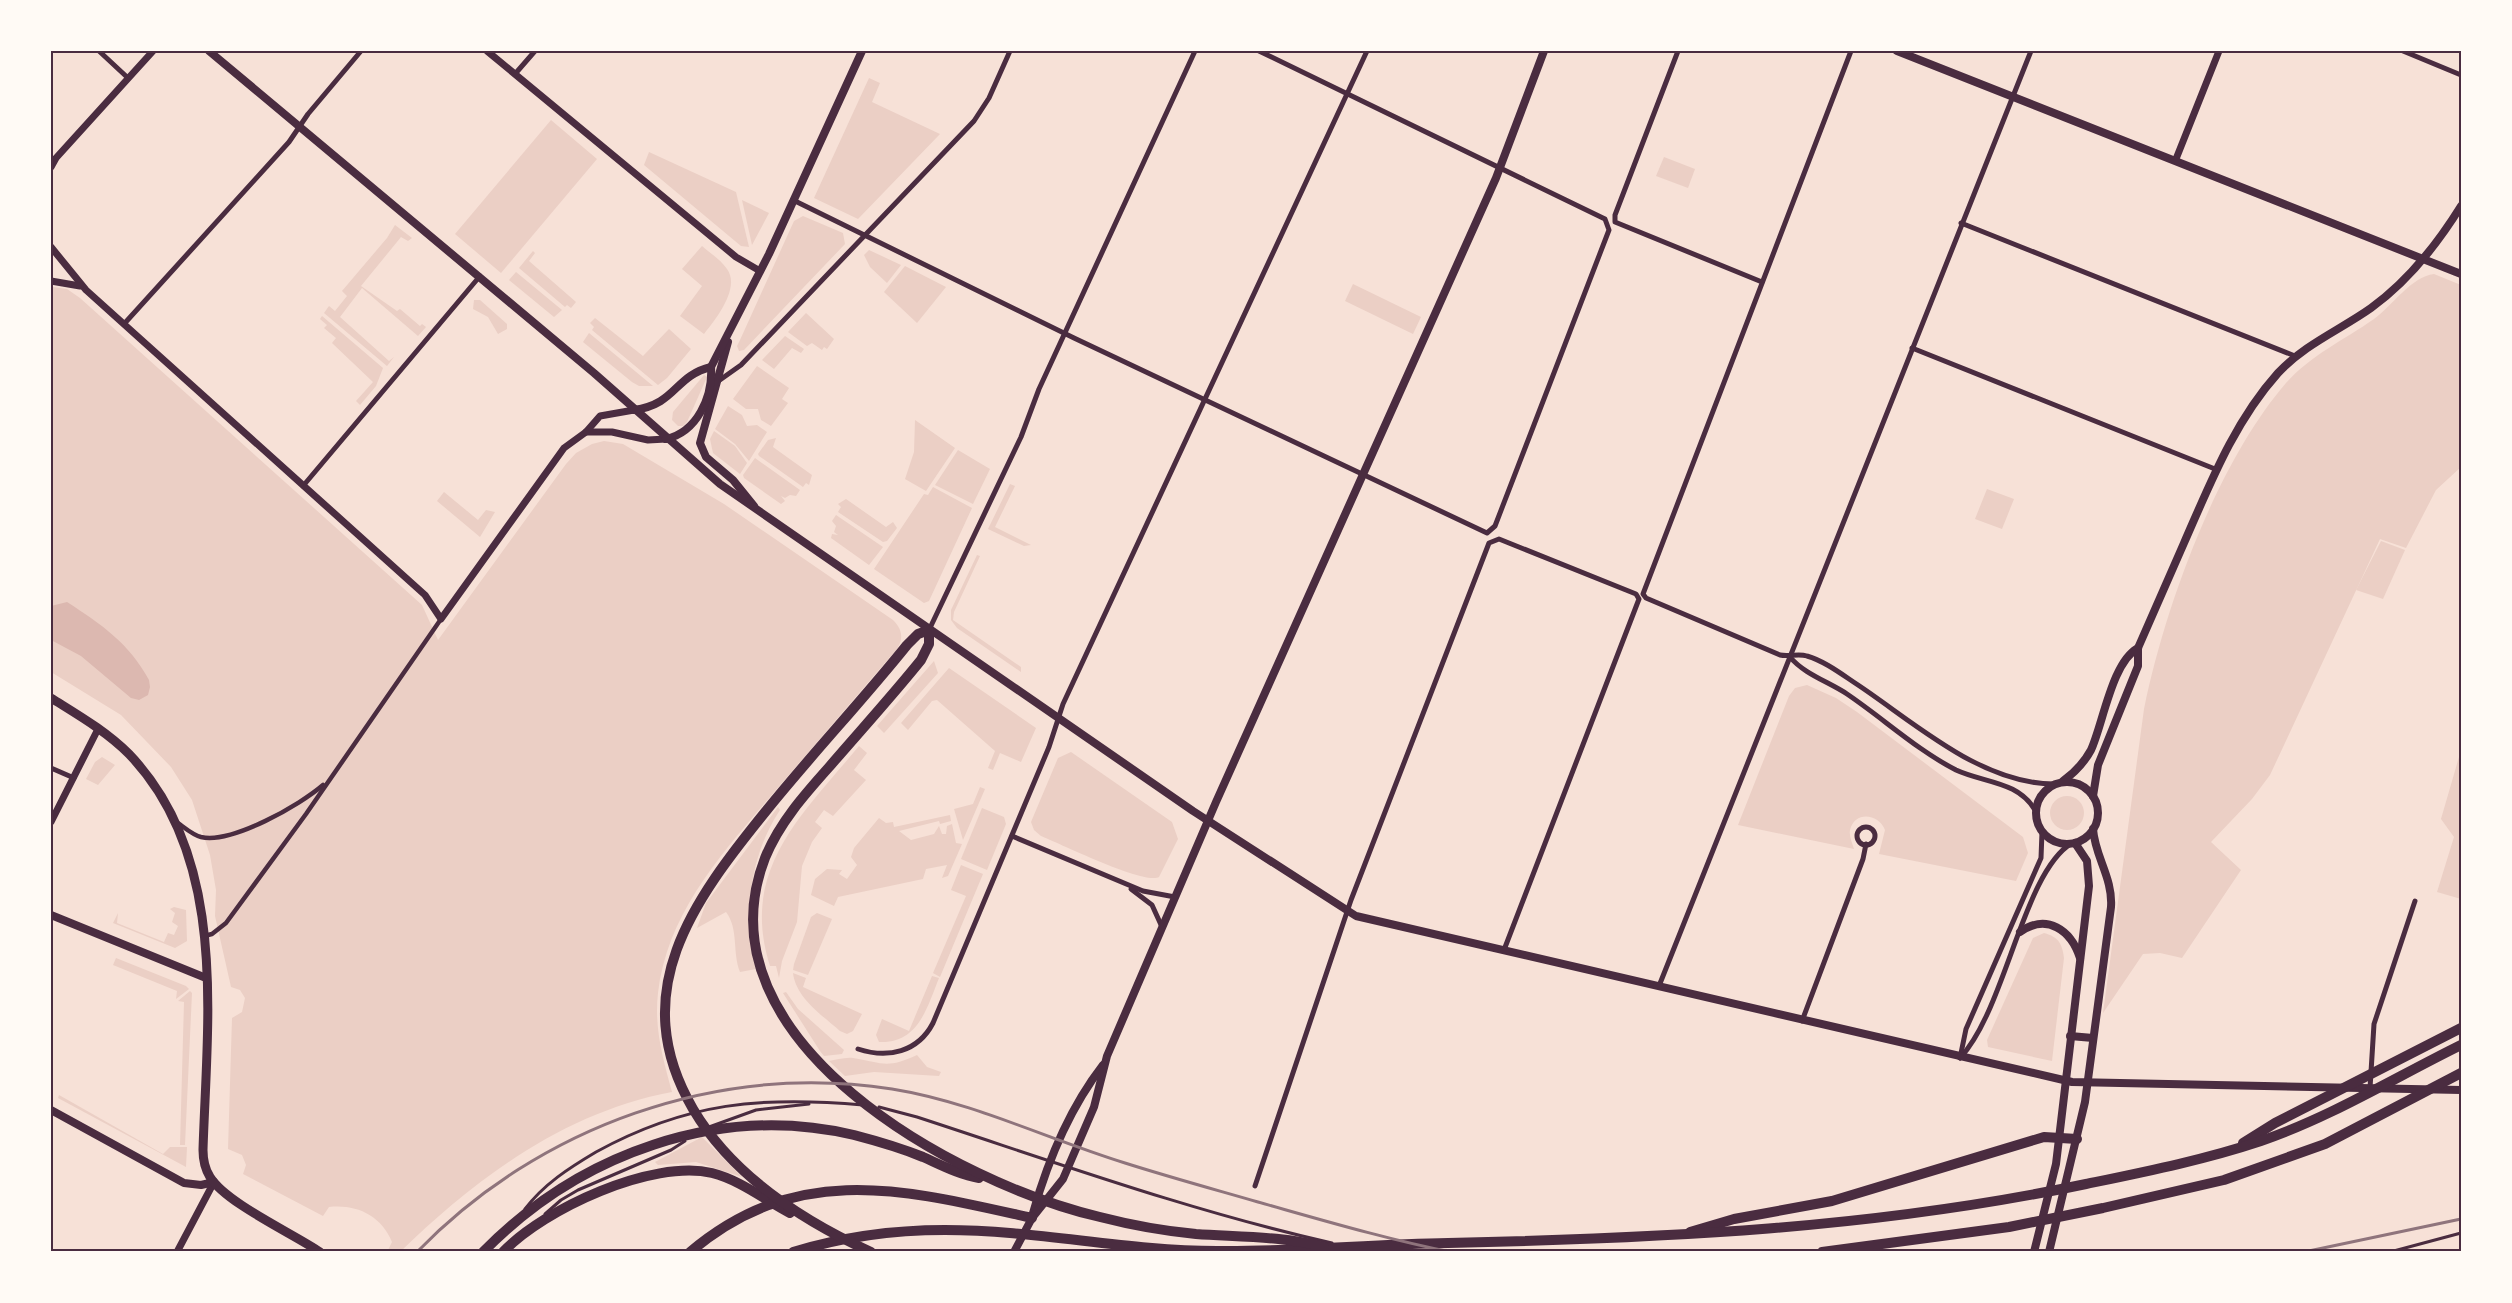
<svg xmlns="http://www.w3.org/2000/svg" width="2512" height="1303" viewBox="0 0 2512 1303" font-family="'DejaVu Sans',sans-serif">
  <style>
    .green { fill: #ebcfc5 }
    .water { fill: #dcb8b0 }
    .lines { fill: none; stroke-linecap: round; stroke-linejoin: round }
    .service { stroke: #4a2c40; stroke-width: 3 }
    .pedestrian { stroke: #4a2c40; stroke-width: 4.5 }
    .minor { stroke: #4a2c40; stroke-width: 5 }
    .tertiary { stroke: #4a2c40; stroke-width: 7 }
    .secondary { stroke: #4a2c40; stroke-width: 8 }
    .primary { stroke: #4a2c40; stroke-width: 9 }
    .motorway { stroke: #4a2c40; stroke-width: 10 }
    .rail { stroke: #8f747c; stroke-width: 3 }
    .neatline { fill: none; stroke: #4a2c40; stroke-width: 2 }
  </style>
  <rect width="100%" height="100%" fill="#f7e1d7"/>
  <!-- green -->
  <g class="green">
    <polygon points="869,78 880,83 872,102 940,134 858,219 814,198"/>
    <polygon points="551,120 597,159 501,273 455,234"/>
    <polygon points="649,152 736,192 749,247 741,246 644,165"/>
    <polygon points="1664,157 1695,169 1688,188 1656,176"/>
    <polygon points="742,200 769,213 752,245"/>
    <polygon points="803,216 843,233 845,244 744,350 739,351 737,346 740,340 794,221"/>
    <polygon points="395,225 412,238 408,241 401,237 361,286 397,311 400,309 420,326 422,324 426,327 418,336 362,288 340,317 389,361 394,357 387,366 324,313 329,306 335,311 347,296 342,291 387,238"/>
    <path d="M702,246c8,7 19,14 25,23 14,19 -12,51 -23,65l-24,-18 22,-30 -20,-17z"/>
    <polygon points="869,250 901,265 887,283 870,267 864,255"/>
    <polygon points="533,251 535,253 529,261 576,302 571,308 567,305 565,307 519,268"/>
    <polygon points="905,266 946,287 917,323 884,292"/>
    <polygon points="516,272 562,310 554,317 509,280"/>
    <path d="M2434,274l27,11v182l-25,23 -30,58 -26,-9 -110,236 -18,24 -41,43 30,28 -59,88 -22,-5 -17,1 -40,59 41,-304c21,-103 73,-246 142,-326 25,-28 58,-43 88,-64 19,-14 37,-42 60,-45z"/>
    <polygon points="1353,284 1421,317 1413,334 1345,301"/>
    <path d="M53,287l14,2 13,9 342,307 16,35 128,-176 10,-11 16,-9 12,-3 19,3 101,60 169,116c9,9 11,18 4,29 -39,45 -77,90 -116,135 -53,63 -113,124 -123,209 -4,35 5,66 14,99 -107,20 -196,86 -272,160h-13l5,-10c-11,-27 -36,-38 -63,-35l-6,9 -80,-42 3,-9 -4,-10 -14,-6 4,-131 10,-6 3,-14 -5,-8 -9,-3 -16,-71 1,-26 -6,-35 -18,-55 -21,-33 -50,-52 -70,-43z"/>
    <polygon points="474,300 480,300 507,324 507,329 498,334 488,317 473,309"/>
    <polygon points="806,313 834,339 827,349 824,347 822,350 812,343 807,346 788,332"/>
    <polygon points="322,316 383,368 376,386 360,405 356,401 373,382 332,343 336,338 324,328 327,325 320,319"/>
    <polygon points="595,318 643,356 669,329 691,349 667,378 658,385 592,330 594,327 590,323"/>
    <polygon points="589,333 653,386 639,386 632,382 583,342"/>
    <polygon points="785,336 804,349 801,353 792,348 774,369 762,360"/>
    <polygon points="757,366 789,388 782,399 788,403 771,426 761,420 758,409 746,409 733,399"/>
    <polygon points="704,375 707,377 687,422 683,426 678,426 672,420 673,412"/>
    <polygon points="728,406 742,415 747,426 757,425 767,432 749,461 735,444 715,429"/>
    <polygon points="915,420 955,448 926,491 905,479 914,452"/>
    <polygon points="714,431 735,446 747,463 740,474 713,453 710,439"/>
    <polygon points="776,438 773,447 812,475 809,485 806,483 803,487 759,456 758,454 768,440"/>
    <polygon points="958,450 990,469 973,504 935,485"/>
    <polygon points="755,458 800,490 796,496 790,495 785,498 781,496 785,501 781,504 744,478 743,475"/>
    <polygon points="1010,484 1015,486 995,527 1031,545 1024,546 988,529"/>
    <polygon points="933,487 972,508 929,601 924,603 874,569 924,494 928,495"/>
    <polygon points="1987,489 2014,499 2002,529 1975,519"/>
    <polygon points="444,492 478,520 486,510 495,512 480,537 437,501"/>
    <polygon points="846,499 886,527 893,522 897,528 887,541 883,542 838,512 841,507 838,504"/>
    <polygon points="836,515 883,547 869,565 831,538 832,534 838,535 834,532 836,526 832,521"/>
    <polygon points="2381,541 2405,550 2383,599 2356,590"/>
    <polygon points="977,555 980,556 954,612 953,620 1021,667 1021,672 957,628 951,620 951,610"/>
    <polygon points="934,661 938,673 884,733 877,726"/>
    <polygon points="949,668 1036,728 1021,762 1000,753 993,770 988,768 995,751 937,700 932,701 908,730 901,723"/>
    <path d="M1807,685l29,13 21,14 166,125 5,16 -12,28 -137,-27 6,-24c-6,-16 -30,-20 -35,0 -1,7 2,12 4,19l-116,-24 51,-129 6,-8z"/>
    <path d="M859,746l8,7 -13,17 12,10 -33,36 -9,-6 -9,12 7,6 -10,14 -10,24 -5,56 -15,39 -3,17 -3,-12h-6c-31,-97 33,-152 89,-220z"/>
    <polygon points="2461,750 2461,899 2437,892 2454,837 2441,819"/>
    <path d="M1071,752l101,70 6,17 -19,38c-15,8 -98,-33 -118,-41l-7,-6 -3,-8 27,-64z"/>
    <polygon points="102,757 115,765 98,785 86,779 95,762"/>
    <polygon points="980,787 985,789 963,840 954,809 973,804"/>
    <circle cx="2067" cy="813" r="17"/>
    <path d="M778,807l2,3c-31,47 -37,105 -24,159l-16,3c-8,-20 -1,-43 -14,-60l-29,16 9,-25z"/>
    <polygon points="982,808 1004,817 1006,824 987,870 961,859"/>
    <polygon points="950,815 951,821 940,824 939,821 899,831 911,840 934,834 939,826 942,834 946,834 947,826 952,824 956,843 962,844 948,876 942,878 947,865 926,869 923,879 838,897 834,906 811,895 815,879 827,869 842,870 839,874 847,879 857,865 851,857 854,848 879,818 886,823 893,822 894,827"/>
    <polygon points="961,865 983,874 940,977 933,973 966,896 951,890"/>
    <polygon points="174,907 186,910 187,941 175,948 113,923 118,913 117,923 164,942 168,933 174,935 178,926 172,922 175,913 170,909"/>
    <polygon points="817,913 832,919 808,975 793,970 794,964 811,917"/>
    <path d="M2044,933c15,4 18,11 20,25l-12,103 -64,-14 -1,-7 46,-102z"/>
    <polygon points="116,958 186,986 189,989 176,999 177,991 113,965"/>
    <path d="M793,973l13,5 -3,9 59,27 -9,17 -6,3 -7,-3c-18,-16 -44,-33 -47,-58z"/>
    <path d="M932,976l7,2c-12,30 -21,66 -60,64l-3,-7 6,-16 27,12z"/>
    <polygon points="190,991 192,993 185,1145 180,1145 184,1002 178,1001"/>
    <polygon points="786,992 798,1009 844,1050 842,1054 824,1056 820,1051 783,993"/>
    <path d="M917,1055l10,12 14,5 -2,4 -65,-4 -29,4 -16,-15c7,-1 16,-4 24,-3 30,5 34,11 64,-3z"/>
    <polygon points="59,1095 163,1154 170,1147 187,1147 186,1167 58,1098"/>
    <polygon points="702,1137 742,1177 696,1162 658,1165 655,1162"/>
  </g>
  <!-- water -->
  <path class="water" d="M67,602c34,22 62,41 82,78l1,7 -2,8 -9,5 -8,-2 -50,-42 -30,-16v-34z"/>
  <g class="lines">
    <!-- service -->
    <g class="service">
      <path d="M879,1107l38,10c138,45 273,94 415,126"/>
      <polyline points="709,1127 756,1110 809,1104"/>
      <path d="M525,1209c19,-25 44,-41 71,-57 91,-50 166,-56 267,-47"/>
      <polyline points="545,1214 561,1200 578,1190 671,1150 685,1141"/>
      <polyline points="2390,1252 2461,1233"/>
    </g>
    <!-- pedestrian -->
    <g class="pedestrian">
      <path d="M178,823c7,5 15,12 23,14 31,7 99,-32 122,-52"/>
      <polyline points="204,936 212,934 226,923 306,814 441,619"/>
    </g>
    <!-- minor -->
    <g class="minor">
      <polyline points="99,51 128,78"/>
      <polyline points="1678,51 1615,215 1615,222 1762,282"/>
      <path d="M1851,51l-208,543 3,4 134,57c10,2 18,-2 27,1 17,5 33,17 48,27 58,38 125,101 199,101"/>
      <polyline points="2403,51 2461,75"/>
      <polyline points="515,74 535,51"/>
      <polyline points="793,200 1074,338 1487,533 1495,526 1609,230 1605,219 1259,51"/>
      <polyline points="1961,223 2295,356"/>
      <polyline points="124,324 289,142 308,114 361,51"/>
      <polyline points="1912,348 2215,469"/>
      <polyline points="717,382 741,365 974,121 989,98 1010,51"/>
      <polyline points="303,486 480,276"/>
      <polyline points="929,630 1021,437 1039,389 1195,51"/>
      <path d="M1790,657c14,17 39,25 57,37 37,25 70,56 109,76 28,13 62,11 79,40"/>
      <polyline points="51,768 74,778"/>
      <circle cx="1866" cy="836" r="9"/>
      <polyline points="1012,836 1143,891 1175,897"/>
      <polyline points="1131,889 1152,905 1162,927"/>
      <polyline points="1659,986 2031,51"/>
      <polyline points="1802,1021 1863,859 1866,844"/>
      <path d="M858,1049c30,10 60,3 75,-26l116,-276 14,-43 304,-653"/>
      <path d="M1960,1058c46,-49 63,-186 112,-215"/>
      <polyline points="1960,1058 1966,1029 2041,858 2042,832"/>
      <polyline points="2370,1088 2374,1024 2415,901"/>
      <polyline points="1255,1186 1351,900 1489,543 1499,539 1636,594 1639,599 1504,950"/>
    </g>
    <!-- tertiary -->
    <g class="tertiary">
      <polyline points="487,51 736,257 760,271"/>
      <polyline points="2176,159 2219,51"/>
      <polyline points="51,167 56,158 153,51"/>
      <polyline points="51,247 86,290 425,595 441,619 564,448 586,432 600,416 634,410"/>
      <polyline points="51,281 80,286"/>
      <polyline points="586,432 612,432 648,440 666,439"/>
      <polyline points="51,822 98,729"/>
      <polyline points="177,1252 214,1182"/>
    </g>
    <!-- secondary -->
    <g class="secondary">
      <polyline points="209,51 594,373 720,484 1193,811 1356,916 2072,1082 2461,1090"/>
      <polyline points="1897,51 2461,274"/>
      <polyline points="728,342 700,443 706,457 733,480 754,506"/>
      <path d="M634,410c43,-6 40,-34 77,-43"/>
      <path d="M666,439c31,-7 47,-42 45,-72l58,-113 93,-203"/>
      <path d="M2063,781c11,-8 21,-18 28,-31 12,-26 21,-88 47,-102"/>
      <circle cx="2067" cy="813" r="31"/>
      <path d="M2093,796l5,-31 40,-99v-18c15,-35 31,-70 46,-105 26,-59 50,-121 94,-170 27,-29 62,-43 93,-65 36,-26 67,-65 90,-102"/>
      <polyline points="51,915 206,978"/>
      <path d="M2020,932c27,-19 51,-2 60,26"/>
      <polyline points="2070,1036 2093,1038"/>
      <polyline points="51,1110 184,1183 201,1185 214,1182"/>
      <path d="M1033,1213c15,-53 36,-104 70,-148"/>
      <polyline points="1014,1252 1032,1218 1063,1179 1094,1107 1107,1056 1216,802 1496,178 1544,51"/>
      <polyline points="2034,1252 2056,1164 2089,886 2087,861 2075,843"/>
      <path d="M2049,1252l36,-150 26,-195c2,-29 -16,-50 -18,-78"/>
    </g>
    <!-- primary -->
    <path class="primary" d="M51,698c27,17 55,33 78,56 100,104 78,265 74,396 0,10 2,19 7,27 16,26 82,56 110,75"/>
    <!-- motorway -->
    <g class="motorway">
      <polyline points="2243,1143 2275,1123 2461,1028"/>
      <polyline points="1690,1232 1734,1219 1832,1201 2044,1137 2077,1139"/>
      <path d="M483,1252c96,-98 235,-149 371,-117 23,6 47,13 69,22 18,8 37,18 56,21"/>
      <path d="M503,1252c41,-43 149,-93 209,-79 28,7 53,27 78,40"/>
      <path d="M690,1252c109,-92 216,-62 342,-34"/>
      <path d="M793,1252c49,-15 100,-22 152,-22 91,0 181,21 272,21 77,1 154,-7 231,-8 218,-5 424,-14 638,-59 58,-12 118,-24 175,-43 70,-24 133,-63 200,-96"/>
      <path d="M871,1252c-68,-31 -139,-77 -178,-143 -68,-117 0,-208 73,-298 46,-57 96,-110 141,-166l11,-11 11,-4v14l-8,16c-29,36 -60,70 -91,106 -25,28 -51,57 -65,92 -71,183 193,326 335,359 31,8 64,14 96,17 44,3 86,2 128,13"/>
      <polyline points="1822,1252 2009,1227 2103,1208 2224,1180 2325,1144 2461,1073"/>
    </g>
    <!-- rail -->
    <g class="rail">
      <path d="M417,1252c122,-126 301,-190 475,-163 81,13 155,50 233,74 44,14 88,26 133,39 64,18 128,37 193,50"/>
      <polyline points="2304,1252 2461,1219"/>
    </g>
  </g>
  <!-- border -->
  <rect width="2512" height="1303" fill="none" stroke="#fffaf5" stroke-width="105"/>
  <rect x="52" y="52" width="2408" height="1198" class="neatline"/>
</svg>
